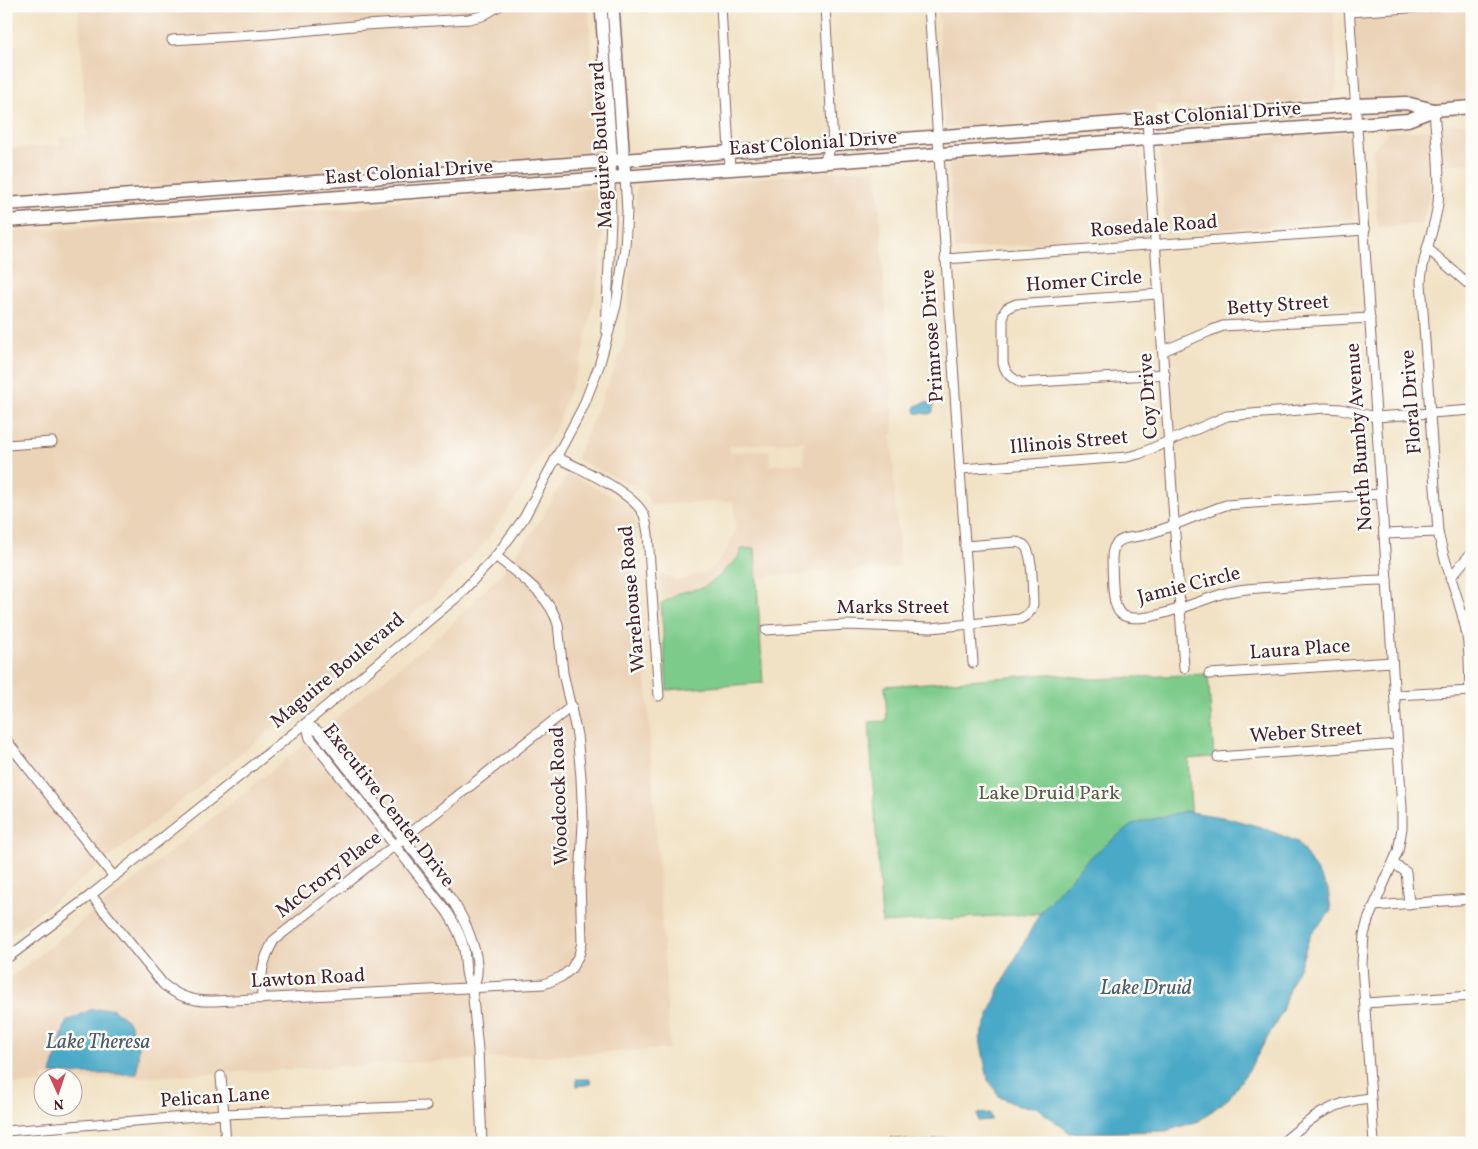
<svg xmlns="http://www.w3.org/2000/svg" width="1478" height="1149" viewBox="0 0 1478 1149" font-family="Vollkorn,serif">
  <style>
    .built { fill: #ebd3b8; fill-rule: evenodd }
    .green { fill: #7dcb8a; stroke: #64755a }
    .water { fill: #48a9c7; stroke: #496479 }
    .lines { fill: none; stroke-linecap: round; stroke-linejoin: round }
    .minor-casing { stroke: #846361; stroke-width: 11 }
    .major-casing { stroke: #846361; stroke-width: 14 }
    .highway-casing { stroke: #846361; stroke-width: 15 }
    .minor { stroke: #fff; stroke-width: 9 }
    .major { stroke: #fff; stroke-width: 11 }
    .highway { stroke: #fff; stroke-width: 12 }
    .labels { text-anchor: middle; dominant-baseline: central; stroke-width: 5; stroke-linejoin: round; paint-order: stroke }
    .street-label { font-size: 20px; fill: #4a1f2b; stroke: #fdfcf7 }
    .park-label { font-size: 20px; fill: #5c5b4c; stroke: #fdfcf7 }
    .water-label { font-size: 21px; font-style: italic; fill: #495d71; stroke: #fdfcf7 }
  </style>
  <rect width="100%" height="100%" fill="#fdfcf7"/>
  <filter id="ink" filterUnits="userSpaceOnUse"><feTurbulence type="fractalNoise" baseFrequency=".02" numOctaves="2"/><feDisplacementMap in="SourceGraphic" scale="10" xChannelSelector="R" yChannelSelector="G"/><feConvolveMatrix kernelMatrix="1 2 1 2 8 2 1 2 1" color-interpolation-filters="sRGB"/></filter>
  <filter id="wash" filterUnits="userSpaceOnUse"><feTurbulence type="fractalNoise" baseFrequency=".0096" numOctaves="4" result="noise"/><feDisplacementMap in="SourceGraphic" scale="20" xChannelSelector="R" yChannelSelector="G"/><feGaussianBlur stdDeviation="1.12" result="paint"/><feColorMatrix in="noise" values="0 0 0 0 0 0 0 0 0 0 0 0 0 0 0 0 0 1.4 0 .05"/><feComposite in="paint" operator="in"/></filter>
  <g filter="url(#wash)">
    <rect width="100%" height="100%" fill="#f1e2c5"/>
    <!-- built -->
    <g class="built">
      <polygon points="78,6 507,6 510,8 512,6 589,6 595,113 598,114 600,154 6,196 6,149 60,145 60,137 87,135"/>
      <polygon points="938,6 1333,6 1337,85 1332,99 1271,103 1252,101 1168,108 1155,102 1156,115 945,128"/>
      <polygon points="1349,6 1472,6 1472,109 1356,115"/>
      <polygon points="1472,123 1472,163 1429,165 1429,194 1423,224 1378,227 1372,150 1389,132 1426,130 1445,124"/>
      <polygon points="1348,132 1354,220 1165,234 1160,146"/>
      <polygon points="1141,147 1146,236 955,250 949,165 952,161"/>
      <path d="M877,168l17,266h-3l9,133 -143,10 -2,-29 -12,1 -6,10 -21,20 -14,9 -23,5 -18,11 -2,-32 18,9 29,-9 12,-10 10,-14 8,-20 -3,-27 -82,4 -4,-8 -11,-10 -60,-28 48,-113 13,-162 98,-4zM806,441l-3,5 1,17 -34,2 -1,-15 -38,2v17l-1,-23z"/>
      <polygon points="602,188 603,232 599,277 581,360 557,425 544,450 520,493 485,542 436,594 364,656 6,939 6,229 46,230 379,207 388,202"/>
      <polygon points="568,474 624,502 632,509 635,518 647,691 670,1049 73,1081 72,1076 42,1076 42,1083 6,1085 6,981 189,837 450,626 502,573 539,522"/>
    </g>
    <!-- green -->
    <g class="green">
      <polygon points="755,548 763,683 667,690 661,604 679,593 702,588 716,579 737,559 742,549"/>
      <polygon points="1050,674 1094,679 1208,674 1214,757 1188,759 1197,904 882,923 869,722 887,721 885,686"/>
    </g>
    <!-- water -->
    <g class="water">
      <polygon points="926,402 933,404 933,412 929,414 916,413 915,409 916,406"/>
      <polygon points="1185,811 1228,818 1261,827 1298,842 1328,889 1331,911 1310,936 1300,966 1291,983 1281,1014 1250,1068 1229,1098 1199,1121 1166,1131 1070,1133 1036,1107 1018,1106 1000,1097 988,1080 980,1039 999,989 1041,911 1089,858 1133,824"/>
      <polygon points="112,1008 128,1021 139,1043 137,1074 51,1074 66,1022 90,1010"/>
      <polygon points="576,1079 590,1079 591,1084 577,1086"/>
      <polygon points="990,1113 991,1120 978,1121 977,1114"/>
    </g>
  </g>
  <g filter="url(#ink)">
    <g class="lines">
      <defs>
        <g id="minor">
          <polyline points="721,6 730,169"/>
          <polyline points="929,6 973,663"/>
          <polyline points="1349,6 1402,808 1402,828 1398,851 1368,920 1364,935 1362,964 1374,1143"/>
          <polyline points="1349,12 1437,6"/>
          <polyline points="172,40 268,34 364,25 469,19 482,16 499,6"/>
          <path d="M1434,110c2,30 7,62 4,93 -3,27 -16,52 -17,79l17,250c7,35 23,69 29,104 3,18 2,37 3,55"/>
          <polyline points="1147,121 1184,668"/>
          <polyline points="823,162 833,144 825,6"/>
          <polyline points="1428,249 1472,287"/>
          <polyline points="945,259 1365,230"/>
          <path d="M1158,294l-142,10 -9,4 -4,6v49c3,11 8,15 18,20l144,-9"/>
          <polyline points="606,330 611,219 610,177"/>
          <polyline points="1163,351 1210,331 1223,326 1370,318"/>
          <polyline points="6,445 52,442"/>
          <path d="M556,457c23,11 77,35 88,58 2,6 3,13 4,19l11,162"/>
          <polyline points="960,469 1127,457 1139,454 1227,416 1325,408 1341,409 1376,417 1472,410"/>
          <path d="M1381,494l-155,11c-27,9 -53,22 -81,30 -10,3 -22,1 -29,9 -4,5 -4,11 -4,17 1,13 -1,43 8,52 16,17 85,-15 105,-20 20,-6 43,-5 64,-7 32,-2 66,-6 98,-6"/>
          <polyline points="1384,534 1438,532"/>
          <polyline points="1450,578 1472,552"/>
          <path d="M766,630l80,-5 85,3 89,-9c8,-4 11,-7 13,-15 -1,-13 1,-51 -9,-59 -2,-1 -6,-3 -8,-3l-51,4"/>
          <polyline points="1209,674 1392,662"/>
          <polyline points="1395,695 1472,691"/>
          <path d="M306,723l13,9 130,164c14,19 39,69 23,92l6,62 4,93"/>
          <path d="M306,723l4,15 138,175c7,11 13,23 16,36 2,13 0,28 8,39"/>
          <polyline points="6,740 114,877"/>
          <polyline points="1218,757 1398,744"/>
          <polyline points="1394,864 1406,872 1409,904"/>
          <path d="M91,895l72,89c15,13 31,18 51,17l330,-17 17,-7 10,-8 8,-14 3,-13 -2,-61 3,-58 -2,-46 -4,-42 -14,-62 -5,-49c-10,-31 -39,-48 -62,-68"/>
          <polyline points="1374,906 1472,899"/>
          <polyline points="6,959 91,895 306,723 457,597 496,556 524,518 583,407 599,366 616,306 625,247 627,212 625,177"/>
          <path d="M262,999c-1,-25 -1,-36 12,-59l298,-234"/>
          <polyline points="1365,1003 1472,996"/>
          <polyline points="221,1076 226,1143"/>
          <polyline points="6,1131 224,1114 426,1106"/>
          <polyline points="891,1143 935,1140 947,1143"/>
          <path d="M1282,1143c29,-25 48,-41 88,-45"/>
        </g>
        <g id="major">
          <polyline points="601,6 611,153 610,177"/>
          <polyline points="613,6 625,177"/>
        </g>
        <g id="highway">
          <polyline points="6,204 610,161 1356,105 1406,103 1434,110"/>
          <polyline points="6,221 1358,124 1408,120 1434,110 1472,107"/>
        </g>
      </defs>
      <!-- minor casing -->
      <use href="#minor" class="minor-casing"/>
      <!-- major casing -->
      <use href="#major" class="major-casing"/>
      <!-- highway casing -->
      <use href="#highway" class="highway-casing"/>
      <!-- minor -->
      <use href="#minor" class="minor"/>
      <!-- major -->
      <use href="#major" class="major"/>
      <!-- highway -->
      <use href="#highway" class="highway"/>
    </g>
  </g>
  <g class="labels">
    <!-- street labels -->
    <g class="street-label">
      <text transform="translate(1217 115) rotate(-4)">East Colonial Drive</text>
      <text transform="translate(813 144) rotate(-4)">East Colonial Drive</text>
      <text transform="translate(602 145) rotate(-93)">Maguire Boulevard</text>
      <text transform="translate(409 173) rotate(-4)">East Colonial Drive</text>
      <text transform="translate(1154 227) rotate(-4)">Rosedale Road</text>
      <text transform="translate(1084 282) rotate(-4)">Homer Circle</text>
      <text transform="translate(1278 306) rotate(-4)">Betty Street</text>
      <text transform="translate(933 336) rotate(-94)">Primrose Drive</text>
      <text transform="translate(1149 396) rotate(-94)">Coy Drive</text>
      <text transform="translate(1412 402) rotate(-94)">Floral Drive</text>
      <text transform="translate(1360 437) rotate(-94)">North Bumby Avenue</text>
      <text transform="translate(1069 443) rotate(-5)">Illinois Street</text>
      <text transform="translate(1189 586) rotate(-14)">Jamie Circle</text>
      <text transform="translate(633 599) rotate(-95)">Warehouse Road</text>
      <text x="893" y="608">Marks Street</text>
      <text transform="translate(1300 650) rotate(-4)">Laura Place</text>
      <text transform="translate(338 671) rotate(-40)">Maguire Boulevard</text>
      <text transform="translate(1306 733) rotate(-4)">Weber Street</text>
      <text transform="translate(560 796) rotate(-92)">Woodcock Road</text>
      <text transform="translate(388 806) rotate(52)">Executive Center Drive</text>
      <text transform="translate(329 875) rotate(-38)">McCrory Place</text>
      <text transform="translate(308 979) rotate(-3)">Lawton Road</text>
      <text transform="translate(215 1098) rotate(-4)">Pelican Lane</text>
    </g>
    <!-- park labels -->
    <g class="park-label">
      <text x="1049" y="794">Lake Druid Park</text>
    </g>
    <!-- water labels -->
    <g class="water-label">
      <text x="1146" y="988">Lake Druid</text>
      <text x="98" y="1042">Lake Theresa</text>
    </g>
  </g>
  <!-- margin -->
  <rect width="1478" height="1149" fill="none" stroke="#fdfcf7" stroke-width="25"/>
  <!-- north arrow -->
  <g transform="translate(58 1092) rotate(177)"><circle r="24" fill="#fdfcf7" stroke="#b5a4a5"/>
  <path d="M0-4L9 19L0 12L-9 19Z" fill="#d1495b"/>
  <text y="-8" font-size="14" font-weight="bold" text-anchor="middle" fill="#4a1f2b">N</text>
  </g>
</svg>
